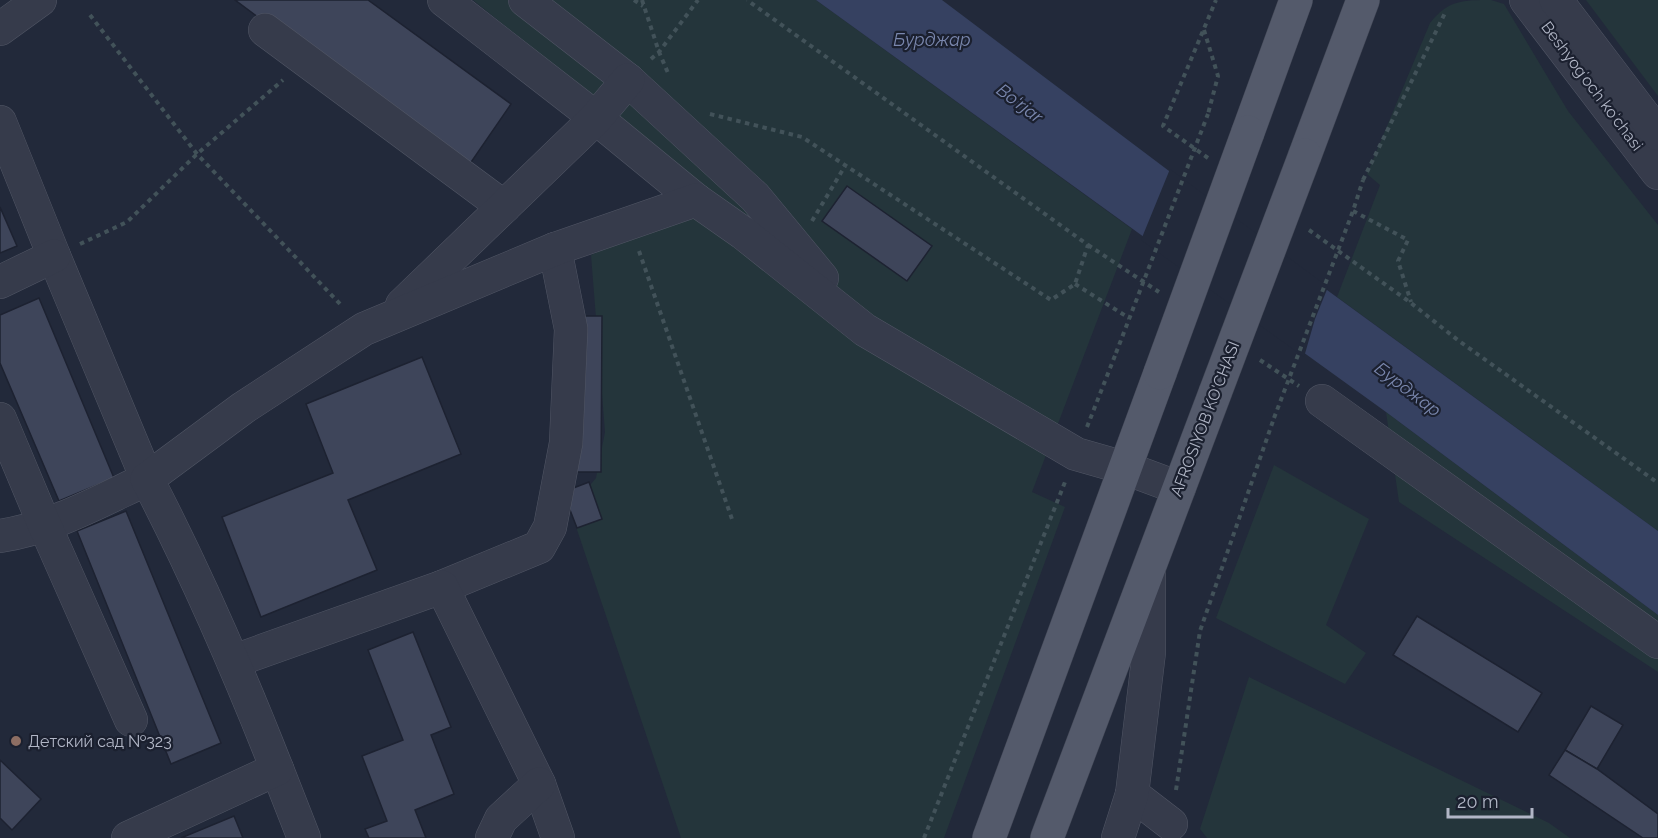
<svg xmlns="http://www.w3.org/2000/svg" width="1658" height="838" viewBox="0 0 1658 838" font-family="Raleway,sans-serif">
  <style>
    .green { fill: #24353b }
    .water { fill: #364161 }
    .pier { fill: #22293a }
    .building { fill: #3e455a; stroke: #1d2231; stroke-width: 1.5 }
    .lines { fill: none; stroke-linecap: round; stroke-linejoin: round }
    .minor-casing { stroke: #515665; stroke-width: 34 }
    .major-casing { stroke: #3f4453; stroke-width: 34 }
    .path { stroke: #425259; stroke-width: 4; stroke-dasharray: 4.5 4.5; stroke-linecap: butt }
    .minor { stroke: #363b4b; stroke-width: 33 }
    .major { stroke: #545a6b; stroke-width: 33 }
    .major-bridge-casing { stroke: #3f4453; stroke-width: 34; stroke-linecap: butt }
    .path-bridge { stroke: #425259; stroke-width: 4; stroke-dasharray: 4.5 4.5; stroke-linecap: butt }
    .major-bridge { stroke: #545a6b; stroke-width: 33 }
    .education-dot { fill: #8d6e63; stroke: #1b202f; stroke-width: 2 }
    .labels { text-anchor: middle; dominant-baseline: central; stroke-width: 4.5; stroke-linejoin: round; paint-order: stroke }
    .street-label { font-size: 16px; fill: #b1b6c6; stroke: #1b202f }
    .poi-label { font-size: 16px; fill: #b1b6c6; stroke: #1b202f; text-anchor: start }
    .water-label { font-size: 18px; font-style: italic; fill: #7a87ae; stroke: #1b202f }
  </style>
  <rect width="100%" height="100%" fill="#22293a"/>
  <!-- green -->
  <g class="green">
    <polygon points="473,0 816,0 1132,229 1032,492 1065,507 944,838 681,838 570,509 596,478 605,432 591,255 715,196"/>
    <path d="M1491,0l13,4 64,107 90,114v306l-321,-234 43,-112 -13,-11 63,-151c18,-23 33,-23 61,-23z"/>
    <polygon points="1586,0 1658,0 1658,96"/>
    <polygon points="1386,412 1658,615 1658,672 1399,502"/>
    <polygon points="1274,465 1369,519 1326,625 1366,653 1345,684 1216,618"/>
    <polygon points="1249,677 1549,823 1570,838 1207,838 1200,829"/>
  </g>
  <!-- water -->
  <polygon class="water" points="816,0 942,0 1327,290 1658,531 1658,615 1386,412"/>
  <!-- pier -->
  <polygon class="pier" points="1170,169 1328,287 1315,319 1304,357 1141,240"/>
  <!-- building -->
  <g class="building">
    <polygon points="235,0 368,0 511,104 465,171"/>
    <polygon points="847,186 932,246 907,281 822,221"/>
    <polygon points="0,207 17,246 0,253"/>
    <polygon points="39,298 114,478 59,501 0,363 0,315"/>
    <polygon points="577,316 602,316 601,472 575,472"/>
    <polygon points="422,357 461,454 348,500 377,570 261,617 222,517 333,473 306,404"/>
    <polygon points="589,482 602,519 577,528 563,492"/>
    <polygon points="126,511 221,743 171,764 77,531"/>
    <polygon points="1417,616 1542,693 1518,732 1393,655"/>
    <polygon points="413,632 451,727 431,735 454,794 415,810 426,838 369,838 365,829 387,821 362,756 403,740 368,650"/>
    <polygon points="1591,706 1623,725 1597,769 1565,750"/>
    <polygon points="1565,750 1597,769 1658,814 1658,838 1643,838 1549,775"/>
    <polygon points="0,760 41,799 12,830 0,818"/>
    <polygon points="234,816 243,838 181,838"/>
  </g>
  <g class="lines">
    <defs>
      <g id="minor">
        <polyline points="444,0 596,118 696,200"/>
        <polyline points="525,0 628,80 755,197 822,278"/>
        <polyline points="1526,0 1658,173"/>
        <polyline points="1556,0 1658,134"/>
        <polyline points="0,29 40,0"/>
        <polyline points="265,30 504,207"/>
        <path d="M0,122l54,134 93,223c-47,22 -95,49 -147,57"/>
        <polyline points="0,282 54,256"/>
        <polyline points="402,305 596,118 628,80"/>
        <polyline points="1322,401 1658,642"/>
        <polyline points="0,419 45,526 131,720"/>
        <polyline points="442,587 539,547 550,527 566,443 571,329 555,249"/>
        <polyline points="234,661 442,587 539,784 558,838"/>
        <polyline points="277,769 304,838"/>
        <polyline points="1132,794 1171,824"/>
        <path d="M128,838l149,-69c-39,-99 -81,-196 -130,-290l96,-71 121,-79 191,-80 141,-49 47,33 122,97 211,124 49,14 54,20"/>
        <polyline points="492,838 501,819 539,784"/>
        <polyline points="1118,838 1132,794 1149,652 1149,570"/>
      </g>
      <g id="major">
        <polyline points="1248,132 1296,0"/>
        <polyline points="1305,155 1363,0"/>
        <polyline points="989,838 1160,373"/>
        <polyline points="1047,838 1215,393"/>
      </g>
    </defs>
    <!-- minor casing -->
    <use href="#minor" class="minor-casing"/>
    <!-- major casing -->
    <use href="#major" class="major-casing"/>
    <!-- path -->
    <g class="path">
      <polyline points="634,0 643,6"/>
      <polyline points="642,0 659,52 668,73"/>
      <polyline points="90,15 197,154 343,307"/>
      <polyline points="1204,30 1218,76 1208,114"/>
      <polyline points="651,59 659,52 698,0"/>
      <polyline points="710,114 802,137 1051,300 1075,284 1088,245 747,0"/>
      <polyline points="1208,158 1163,126 1216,0"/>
      <polyline points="1363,180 1446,11"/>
      <polyline points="1353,211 1408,240 1398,261 1411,302"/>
      <polyline points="812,221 845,166"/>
      <polyline points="1309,230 1411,303 1459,341 1658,483"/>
      <polyline points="80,244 127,222 197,154 283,80"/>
      <polyline points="1088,245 1159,292"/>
      <polyline points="639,251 733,522"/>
      <polyline points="1075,284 1129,318"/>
      <polyline points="1260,360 1299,386"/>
      <polyline points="1087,427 1116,353"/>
      <polyline points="1176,790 1200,631 1274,418"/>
      <polyline points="924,838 1065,482"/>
    </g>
    <!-- minor -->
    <use href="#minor" class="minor"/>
    <!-- major -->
    <use href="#major" class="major"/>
    <defs>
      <g id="major-bridge">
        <polyline points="1160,373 1248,132"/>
        <polyline points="1215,393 1305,155"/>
      </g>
    </defs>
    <!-- major-bridge casing -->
    <use href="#major-bridge" class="major-bridge-casing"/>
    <!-- path-bridge -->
    <g class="path-bridge">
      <polyline points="1116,353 1208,114"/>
      <polyline points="1274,418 1353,211 1363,180"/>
    </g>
    <!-- major-bridge -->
    <use href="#major-bridge" class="major-bridge"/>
  </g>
  <!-- markers -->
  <circle class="education-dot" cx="16" cy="741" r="6"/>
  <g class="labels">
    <!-- street labels -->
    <g class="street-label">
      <text transform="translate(1592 86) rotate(53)">Beshyogʻoch koʻchasi</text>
      <text transform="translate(1205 419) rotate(-69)">AFROSIYOB KO'CHASI</text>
    </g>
    <!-- poi labels -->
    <g class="poi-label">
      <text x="28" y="741">Детский сад №323</text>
    </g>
    <!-- water labels -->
    <g class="water-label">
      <text x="932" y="39">Бурджар</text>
      <text transform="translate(1020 103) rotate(37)">Bo‘rjar</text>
      <text transform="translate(1408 389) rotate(37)">Бурджар</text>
    </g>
  </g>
  <!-- scale -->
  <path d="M1448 808v9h84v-9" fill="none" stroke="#b1b6c6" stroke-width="3"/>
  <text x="1457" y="808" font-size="18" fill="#b1b6c6" stroke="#1b202f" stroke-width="4.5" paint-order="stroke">20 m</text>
</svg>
